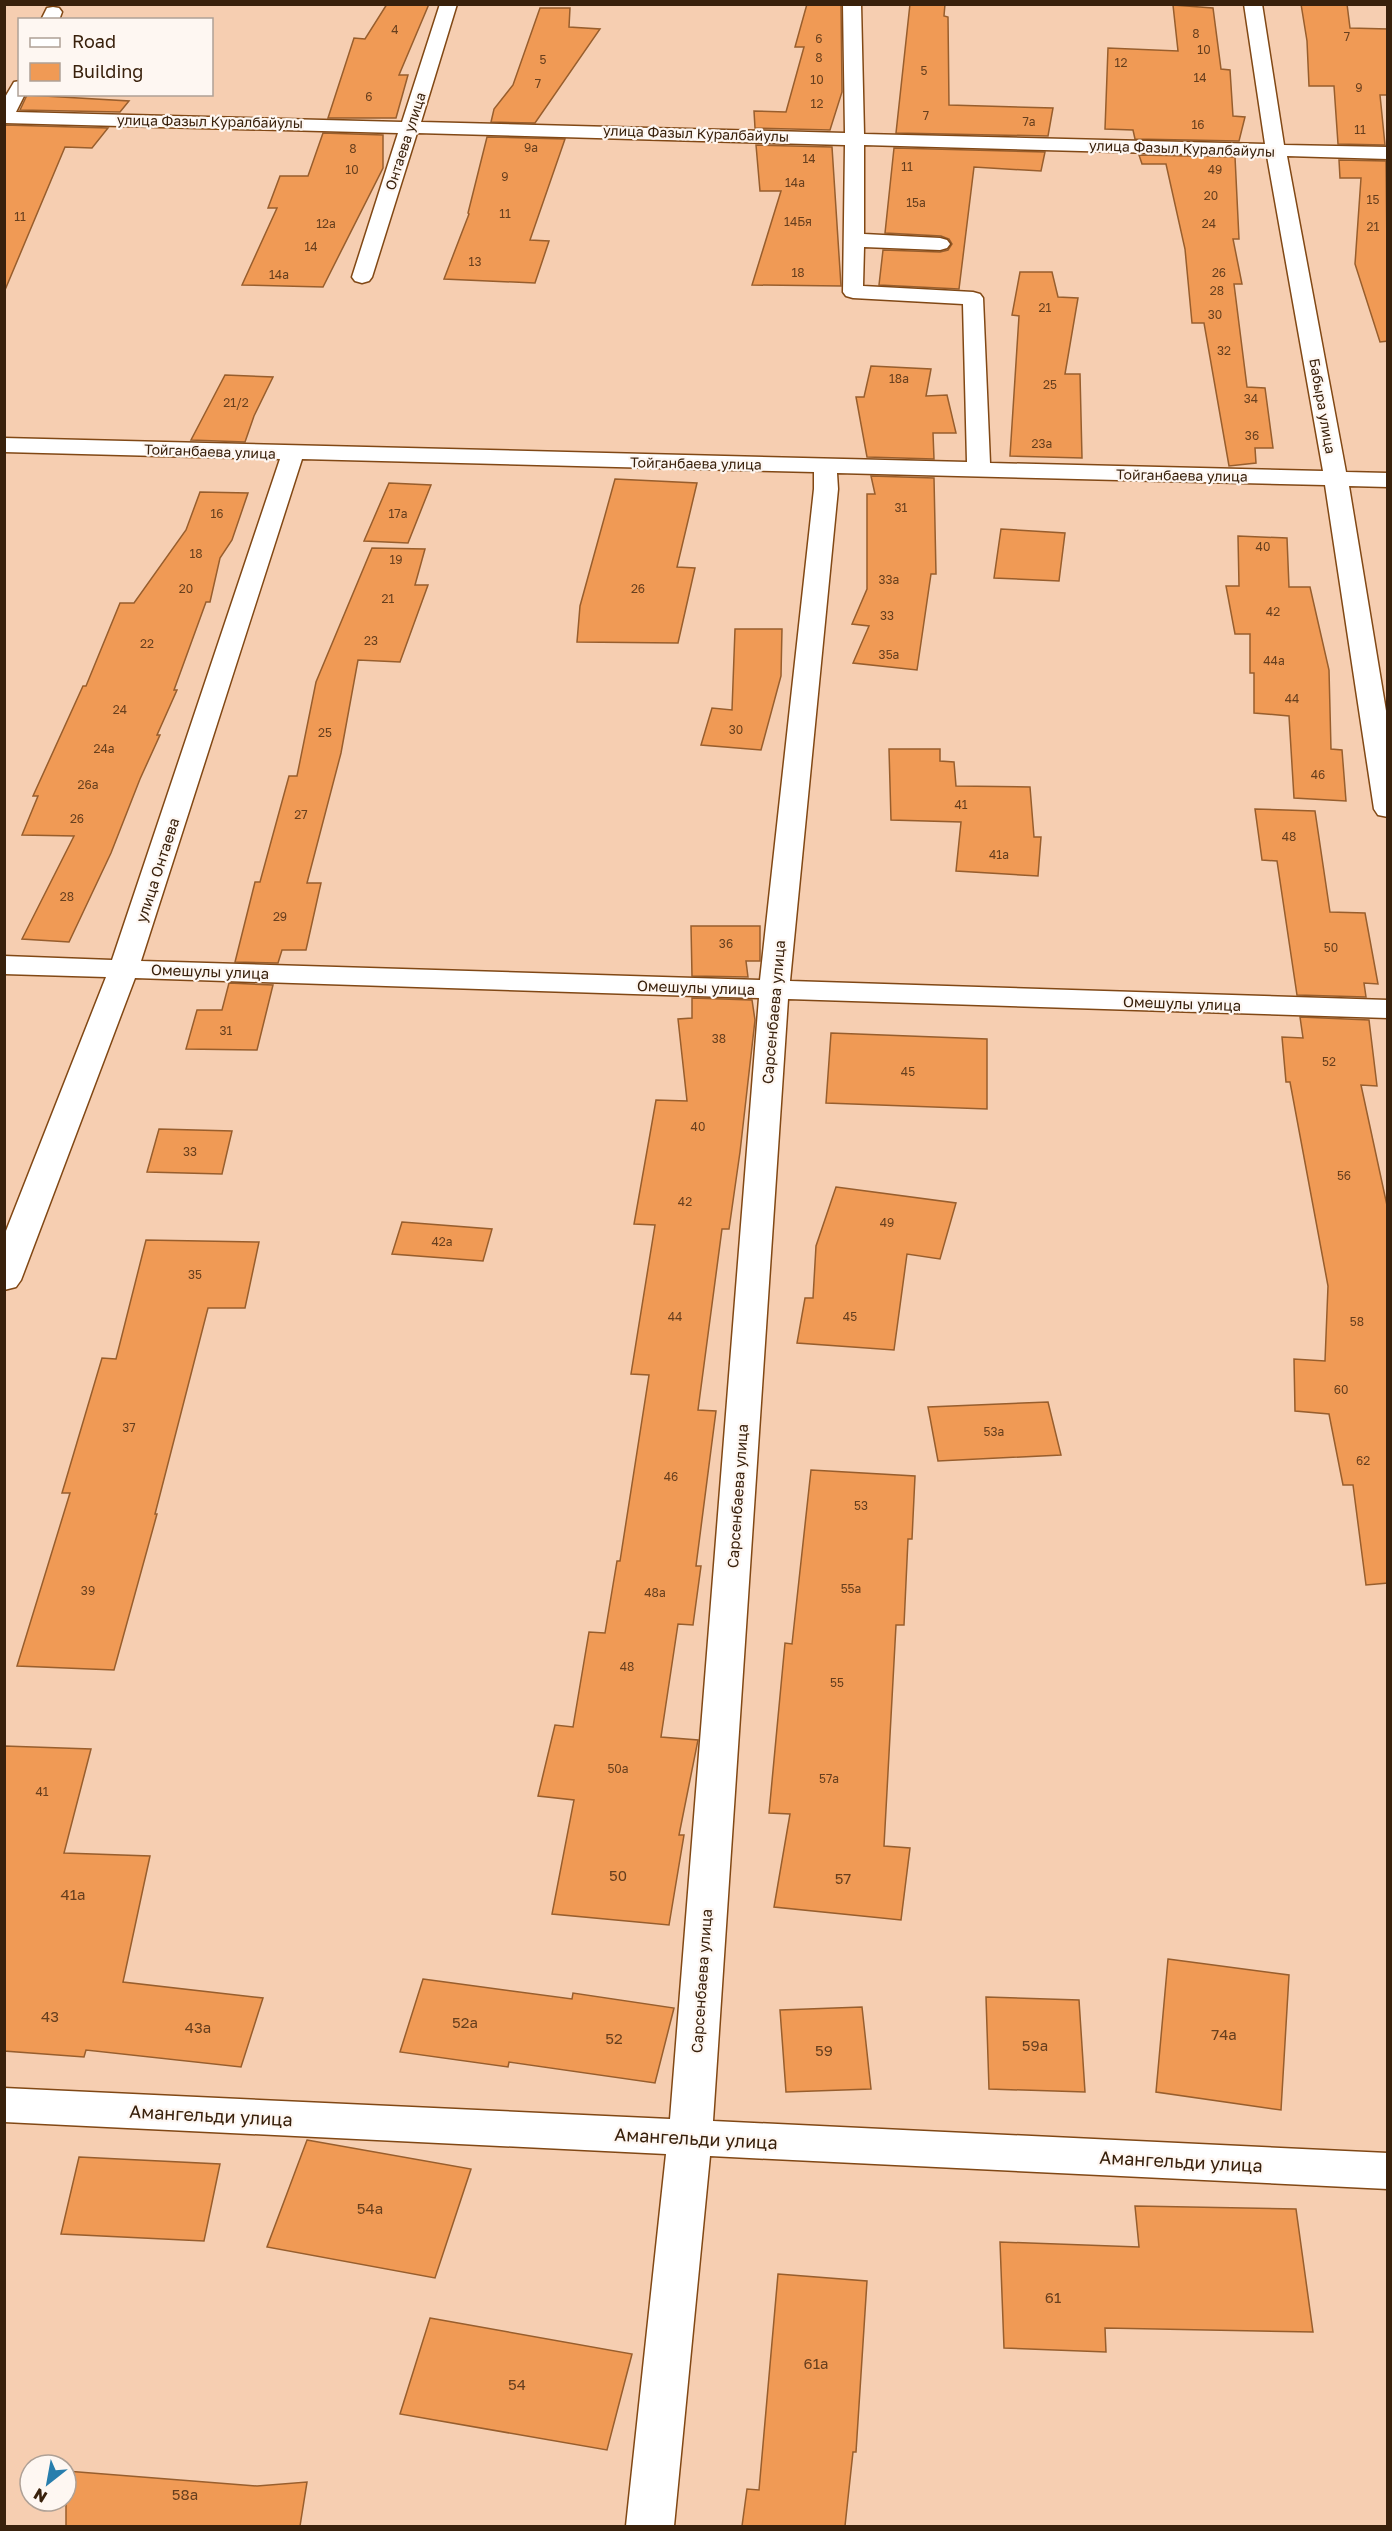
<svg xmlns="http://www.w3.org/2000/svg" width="1392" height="2531" viewBox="0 0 1392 2531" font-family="'Golos Text',sans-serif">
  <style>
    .building { fill: #f09a55; stroke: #985e2d; stroke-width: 1.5 }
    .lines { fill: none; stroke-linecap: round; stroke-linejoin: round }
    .minor-casing { stroke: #814815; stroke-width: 3 }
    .minor { fill: #fff; fill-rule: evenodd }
    .labels { text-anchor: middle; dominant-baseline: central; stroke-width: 4.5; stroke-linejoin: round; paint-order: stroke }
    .number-label { font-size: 12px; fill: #673f1e }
    .far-street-label { font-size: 14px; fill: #39210c; stroke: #fef7f2 }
    .street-label { font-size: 15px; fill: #39210c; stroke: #fef7f2 }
    .near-number-label { font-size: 15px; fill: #673f1e }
    .near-street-label { font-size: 18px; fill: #39210c; stroke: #fef7f2 }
  </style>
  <rect width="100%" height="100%" fill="#f6ceb1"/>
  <!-- building -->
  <g class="building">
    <polygon points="387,4 429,4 399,75 408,75 396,118 328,118 354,38 365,39"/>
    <polygon points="807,4 841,4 842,92 830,130 755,128 754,111 786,112 804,47 795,47"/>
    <polygon points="910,4 945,4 944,16 948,17 949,105 1053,108 1048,136 896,133"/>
    <polygon points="1301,4 1347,4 1350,28 1388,29 1388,95 1380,95 1385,145 1338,144 1334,86 1309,86 1307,41"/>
    <polygon points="1173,5 1213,8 1221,69 1230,70 1233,116 1245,117 1239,141 1135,139 1133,130 1105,129 1108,48 1178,51"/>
    <polygon points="540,8 570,8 569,27 600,29 535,123 491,122 494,109 513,85"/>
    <polygon points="27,95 129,101 120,112 20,110"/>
    <polygon points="4,125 108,128 92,148 65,147 5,290"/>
    <polygon points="323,133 383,135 383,168 323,287 242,285 277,208 268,208 280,176 308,176"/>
    <polygon points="487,137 565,139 530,240 549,241 535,283 444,279 469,214 468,213"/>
    <polygon points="756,145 832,147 841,286 752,285 781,191 760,191"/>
    <polygon points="894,148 1045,152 1041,171 974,167 959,289 879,285 883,250 940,252 948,250 952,244 949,239 941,236 885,233"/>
    <polygon points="1139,155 1235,157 1239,239 1233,239 1242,284 1234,284 1247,387 1265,388 1273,448 1255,448 1256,463 1229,466 1204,323 1192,323 1185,249 1166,164 1142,164"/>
    <polygon points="1339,160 1386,161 1388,341 1380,342 1355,264 1361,178 1340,178"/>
    <polygon points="1020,272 1052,272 1058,297 1078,298 1065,374 1080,374 1082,458 1010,456 1019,316 1012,315"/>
    <polygon points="871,366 931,369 926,396 947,395 956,433 933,433 934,459 867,457 856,397 864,397"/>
    <polygon points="225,375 273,377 254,416 245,442 191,440"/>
    <polygon points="871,476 934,478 936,574 931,574 917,670 853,663 869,626 852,624 867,589 867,494 875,494"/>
    <polygon points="615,479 697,483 677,567 695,568 678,643 577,642 580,606"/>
    <polygon points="389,483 431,485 408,543 364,541"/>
    <polygon points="200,492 248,493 232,540 220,558 210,602 206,602 174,690 177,690 157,735 160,735 140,779 111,853 69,942 22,939 74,836 22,835 38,796 33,796 83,686 86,686 120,603 134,603 186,530"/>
    <polygon points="1001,529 1065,533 1059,581 994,578"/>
    <polygon points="1238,536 1287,538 1289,587 1310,587 1329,670 1331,749 1342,750 1346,801 1294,798 1289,716 1254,713 1254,673 1250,673 1250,634 1235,634 1226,586 1239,586"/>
    <polygon points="372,548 425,549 415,585 428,585 400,662 358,660 341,753 307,883 321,883 306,950 282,950 278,963 235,962 255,882 260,882 289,776 297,776 316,682"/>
    <polygon points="735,629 782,629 781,676 761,750 701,745 712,708 732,710"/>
    <polygon points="889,749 940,749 940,761 954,762 956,786 1030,787 1034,837 1041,837 1038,876 956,871 961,822 891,820"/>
    <polygon points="1255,809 1315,811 1330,912 1365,913 1378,984 1364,983 1366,997 1297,995 1277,861 1262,860"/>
    <polygon points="691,926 760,926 760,961 746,961 748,977 692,976"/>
    <polygon points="229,983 273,985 257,1050 186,1049 197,1010 222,1010"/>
    <polygon points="692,998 752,1000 755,1020 740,1152 729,1229 722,1229 698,1410 716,1411 696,1566 701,1566 693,1625 678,1624 661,1737 698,1740 679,1835 684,1835 669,1925 552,1914 574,1800 538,1796 555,1725 573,1727 589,1632 605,1633 617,1561 620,1561 649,1375 631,1374 655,1225 634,1224 656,1100 687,1101 678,1019 692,1018"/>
    <polygon points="1300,1017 1369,1020 1377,1086 1361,1085 1388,1210 1388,1583 1366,1585 1353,1485 1343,1485 1329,1414 1295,1411 1294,1359 1325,1361 1328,1286 1290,1082 1286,1082 1282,1037 1303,1038"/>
    <polygon points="831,1033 987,1039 987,1109 826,1103"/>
    <polygon points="159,1129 232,1131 222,1174 147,1172"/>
    <polygon points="836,1187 956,1203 940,1259 907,1254 894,1350 797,1343 805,1298 813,1298 816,1246"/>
    <polygon points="402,1222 492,1229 483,1261 392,1254"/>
    <polygon points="146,1240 259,1242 245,1308 208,1308 155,1514 157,1514 114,1670 17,1666 70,1493 62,1493 102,1358 116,1359"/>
    <polygon points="1048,1402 1061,1455 938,1461 928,1407"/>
    <polygon points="811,1470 915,1476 912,1539 908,1539 904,1625 896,1625 884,1846 910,1848 901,1920 774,1907 790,1814 769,1813 785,1643 792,1644"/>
    <polygon points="4,1746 91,1749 64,1853 150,1856 123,1982 263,1998 241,2067 86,2050 84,2057 4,2051"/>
    <polygon points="1168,1959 1289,1975 1281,2110 1156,2092"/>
    <polygon points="423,1979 572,1999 573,1993 674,2008 655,2083 509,2062 508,2067 400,2052"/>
    <polygon points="986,1997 1079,2000 1085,2092 989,2089"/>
    <polygon points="862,2007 871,2089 786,2092 780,2010"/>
    <polygon points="307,2140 471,2169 435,2278 267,2247"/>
    <polygon points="79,2157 220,2164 204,2241 61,2234"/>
    <polygon points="1135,2206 1296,2209 1313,2332 1105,2328 1106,2352 1004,2348 1000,2242 1139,2247"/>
    <polygon points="778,2274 867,2281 856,2452 853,2452 845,2526 742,2526 747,2489 759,2490"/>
    <polygon points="430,2318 632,2354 607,2450 400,2414"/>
    <polygon points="66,2471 257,2486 307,2482 300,2526 66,2526"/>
  </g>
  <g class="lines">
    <defs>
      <g id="minor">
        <path d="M440,4h17l-36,118 424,11 -2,-129h18l3,130 401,10 -21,-140h18l22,141 104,2v12l-101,-3 59,316 42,1v14l-39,-1 39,237v94l-10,-2 -4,-6 -49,-324 -488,-12 1,16 -48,492 598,19v18l-600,-19 -75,1122 675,32v36l-678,-33 -36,370h-48l40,-372 -662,-32v-34l666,31 89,-1121 -624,-20 -114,302 -5,7 -12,3v-54l102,-259 -102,-3v-18l108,4 168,-501 -276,-7v-14l963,24 -4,-158 -110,-6 -7,-2 -3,-4 2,-147 -428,-12 -45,144 -3,4 -7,2 -7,-2 -3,-4 46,-144 -394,-10v-24l10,-17 6,-1v13h5l-9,18 386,10zM864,145l403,11 56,315 -333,-8 -7,-165 -3,-4 -7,-2 -110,-6 1,-39 76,3 7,-2 3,-4 -3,-4 -7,-2 -76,-4zM302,459l512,13v17l-54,491 -619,-19z"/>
        <polygon points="53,7 59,8 62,12 59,20 41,20 47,8"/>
      </g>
    </defs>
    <!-- minor casing -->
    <use href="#minor" class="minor-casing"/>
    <!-- minor -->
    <use href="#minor" class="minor"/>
  </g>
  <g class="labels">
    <!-- number labels -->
    <g class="number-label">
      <text x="395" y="29">4</text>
      <text x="1196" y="33">8</text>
      <text x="1347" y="36">7</text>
      <text x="819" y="38">6</text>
      <text x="1204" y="49">10</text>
      <text x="819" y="57">8</text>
      <text x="543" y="59">5</text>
      <text x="1121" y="62">12</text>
      <text x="924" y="70">5</text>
      <text x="1200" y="77">14</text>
      <text x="817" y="79">10</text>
      <text x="538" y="83">7</text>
      <text x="1359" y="87">9</text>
      <text x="369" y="96">6</text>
      <text x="817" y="103">12</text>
      <text x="926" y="115">7</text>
      <text x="1029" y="121">7а</text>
      <text x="1198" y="124">16</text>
      <text x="1360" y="129">11</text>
      <text x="531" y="147">9а</text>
      <text x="353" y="148">8</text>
      <text x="809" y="158">14</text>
      <text x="907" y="166">11</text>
      <text x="352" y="169">10</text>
      <text x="1215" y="169">49</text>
      <text x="505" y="176">9</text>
      <text x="795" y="182">14а</text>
      <text x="1211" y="195">20</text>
      <text x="1373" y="199">15</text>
      <text x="916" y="202">15а</text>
      <text x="505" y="213">11</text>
      <text x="20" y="216">11</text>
      <text x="798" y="221">14Бя</text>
      <text x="326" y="223">12а</text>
      <text x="1209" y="223">24</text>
      <text x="1373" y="226">21</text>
      <text x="311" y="246">14</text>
      <text x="475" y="261">13</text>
      <text x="798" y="272">18</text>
      <text x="1219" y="272">26</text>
      <text x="279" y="274">14а</text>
      <text x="1217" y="290">28</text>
      <text x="1045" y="307">21</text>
      <text x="1215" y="314">30</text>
      <text x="1224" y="350">32</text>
      <text x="899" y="378">18а</text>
      <text x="1050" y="384">25</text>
      <text x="1251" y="398">34</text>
      <text x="236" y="402">21/2</text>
      <text x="1252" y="435">36</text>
      <text x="1042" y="443">23а</text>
      <text x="901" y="507">31</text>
      <text x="217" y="513">16</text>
      <text x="398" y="513">17а</text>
      <text x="1263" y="546">40</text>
      <text x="196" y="553">18</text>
      <text x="396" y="559">19</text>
      <text x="889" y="579">33а</text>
      <text x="186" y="588">20</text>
      <text x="638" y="588">26</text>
      <text x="388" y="598">21</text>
      <text x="1273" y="611">42</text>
      <text x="887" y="615">33</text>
      <text x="371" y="640">23</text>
      <text x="147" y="643">22</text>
      <text x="889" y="654">35а</text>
      <text x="1274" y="660">44а</text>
      <text x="1292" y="698">44</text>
      <text x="120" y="709">24</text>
      <text x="736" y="729">30</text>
      <text x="325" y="732">25</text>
      <text x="104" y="748">24а</text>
      <text x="1318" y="774">46</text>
      <text x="88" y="784">26а</text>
      <text x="961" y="804">41</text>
      <text x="301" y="814">27</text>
      <text x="77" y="818">26</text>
      <text x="1289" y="836">48</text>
      <text x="999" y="854">41а</text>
      <text x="67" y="896">28</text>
      <text x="280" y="916">29</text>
      <text x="726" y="943">36</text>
      <text x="1331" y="947">50</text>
      <text x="226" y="1030">31</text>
      <text x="719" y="1038">38</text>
      <text x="1329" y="1061">52</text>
      <text x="908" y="1071">45</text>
      <text x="698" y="1126">40</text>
      <text x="190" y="1151">33</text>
      <text x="1344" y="1175">56</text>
      <text x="685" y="1201">42</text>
      <text x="887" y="1222">49</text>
      <text x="442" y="1241">42а</text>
      <text x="195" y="1274">35</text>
      <text x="675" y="1316">44</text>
      <text x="850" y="1316">45</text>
      <text x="1357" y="1321">58</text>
      <text x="1341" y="1389">60</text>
      <text x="129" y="1427">37</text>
      <text x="994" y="1431">53а</text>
      <text x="1363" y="1460">62</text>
      <text x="671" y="1476">46</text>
      <text x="861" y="1505">53</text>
      <text x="851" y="1588">55а</text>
      <text x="88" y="1590">39</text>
      <text x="655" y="1592">48а</text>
      <text x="627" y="1666">48</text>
      <text x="837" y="1682">55</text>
      <text x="618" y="1768">50а</text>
      <text x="829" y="1778">57а</text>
      <text x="42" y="1791">41</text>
    </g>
    <!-- far-street labels -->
    <g class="far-street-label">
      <text transform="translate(210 121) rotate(1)">улица Фазыл Куралбайулы</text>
      <text transform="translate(696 133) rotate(2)">улица Фазыл Куралбайулы</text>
      <text transform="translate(405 141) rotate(-72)">Онтаева улица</text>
      <text transform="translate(1182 148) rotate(2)">улица Фазыл Куралбайулы</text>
      <text transform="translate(1323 406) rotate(80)">Бабыра улица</text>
      <text transform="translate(210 451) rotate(2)">Тойганбаева улица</text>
      <text transform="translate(696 463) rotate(1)">Тойганбаева улица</text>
      <text transform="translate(1182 475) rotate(1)">Тойганбаева улица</text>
    </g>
    <!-- street labels -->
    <g class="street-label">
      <text transform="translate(157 870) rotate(-72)">улица Онтаева</text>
      <text transform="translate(210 971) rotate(2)">Омешулы улица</text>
      <text transform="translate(696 987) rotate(2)">Омешулы улица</text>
      <text transform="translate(1182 1003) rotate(2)">Омешулы улица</text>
      <text transform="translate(773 1012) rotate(-85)">Сарсенбаева улица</text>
      <text transform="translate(737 1496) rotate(-86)">Сарсенбаева улица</text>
      <text transform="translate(701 1981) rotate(-86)">Сарсенбаева улица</text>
    </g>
    <!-- near-number labels -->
    <g class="near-number-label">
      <text x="618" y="1875">50</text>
      <text x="843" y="1878">57</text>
      <text x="73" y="1894">41а</text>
      <text x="50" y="2016">43</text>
      <text x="465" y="2022">52а</text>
      <text x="198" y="2027">43а</text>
      <text x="1224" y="2034">74а</text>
      <text x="614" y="2038">52</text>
      <text x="1035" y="2045">59а</text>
      <text x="824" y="2050">59</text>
      <text x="370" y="2208">54а</text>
      <text x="1053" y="2297">61</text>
      <text x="816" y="2363">61а</text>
      <text x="517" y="2384">54</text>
      <text x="185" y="2494">58а</text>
    </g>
    <!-- near-street labels -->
    <g class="near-street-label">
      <text transform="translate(211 2115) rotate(3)">Амангельди улица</text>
      <text transform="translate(696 2138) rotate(3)">Амангельди улица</text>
      <text transform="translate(1181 2161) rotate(3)">Амангельди улица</text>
    </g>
  </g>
  <!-- border -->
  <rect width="1392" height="2531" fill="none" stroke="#39210c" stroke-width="12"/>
  <!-- legend -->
  <rect x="18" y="18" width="195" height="78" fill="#fef7f2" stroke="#afa196" stroke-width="1.5"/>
  <rect x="30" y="38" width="30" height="9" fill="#ffffff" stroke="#afa196" stroke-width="1.5"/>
  <text x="72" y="48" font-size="18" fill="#39210c">Road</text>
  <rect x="30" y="63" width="30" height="18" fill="#f09a55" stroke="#afa196" stroke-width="1.5"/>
  <text x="72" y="78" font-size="18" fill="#39210c">Building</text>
  <!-- north arrow -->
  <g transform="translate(48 2483) rotate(211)"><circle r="28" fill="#fef7f2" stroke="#afa196" stroke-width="1.5"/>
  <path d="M0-4.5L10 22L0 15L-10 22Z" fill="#287ead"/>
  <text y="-9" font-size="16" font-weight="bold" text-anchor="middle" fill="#39210c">N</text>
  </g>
</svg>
